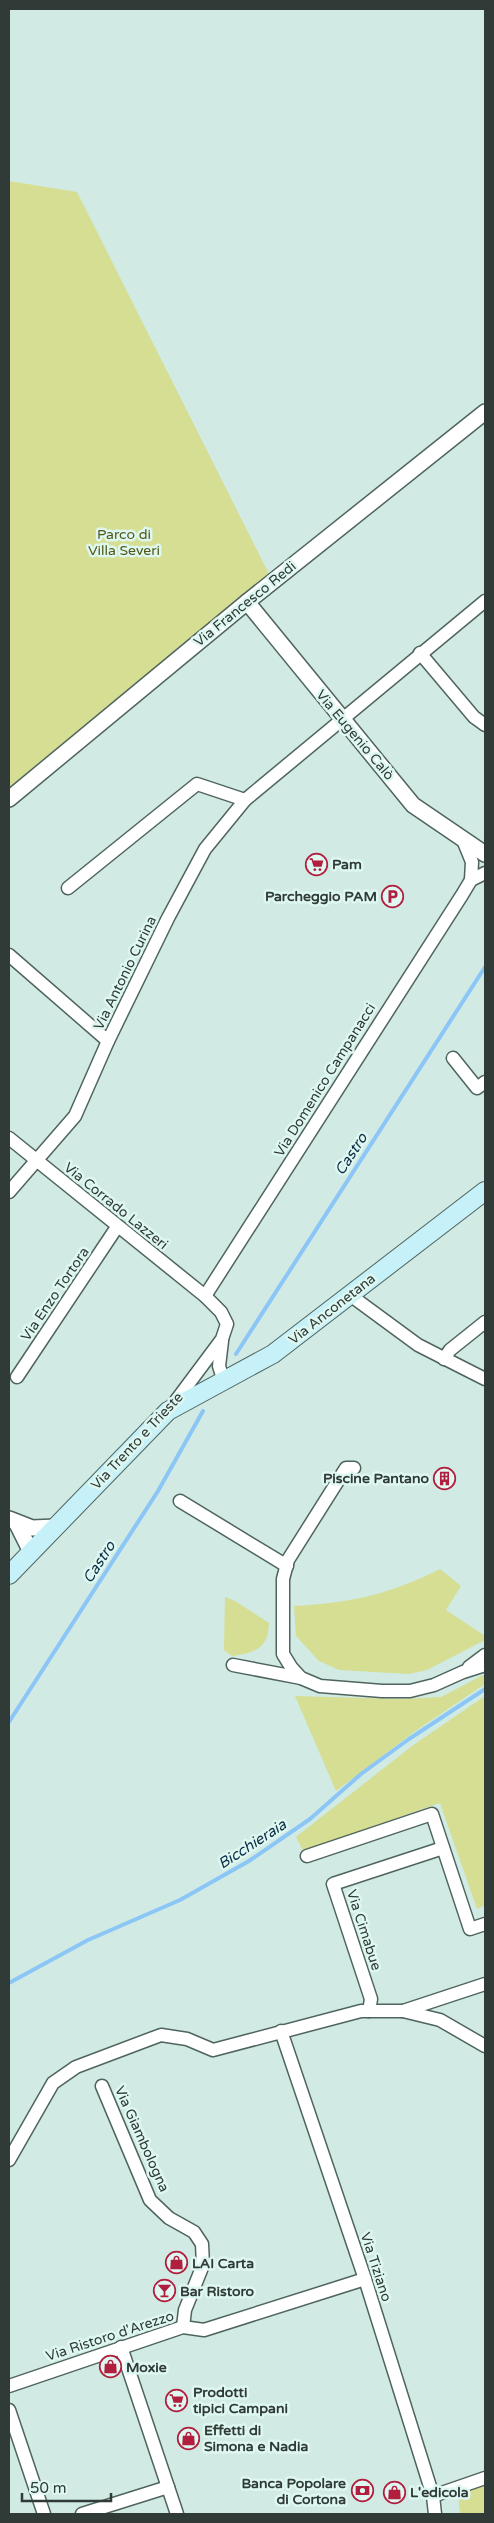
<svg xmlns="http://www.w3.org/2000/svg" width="494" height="2523" viewBox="0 0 494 2523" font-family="'Varela Round',sans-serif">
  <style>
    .green { fill: #d5de93 }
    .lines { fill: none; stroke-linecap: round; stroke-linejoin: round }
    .stream { stroke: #8bc6f7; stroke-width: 4 }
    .minor-casing { stroke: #4f645f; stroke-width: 15 }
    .tertiary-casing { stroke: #4f645f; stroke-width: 18 }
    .secondary-casing { stroke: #4f645f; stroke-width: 20 }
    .minor { stroke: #fff; stroke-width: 12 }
    .tertiary { stroke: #fff; stroke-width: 15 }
    .secondary { stroke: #c7f1f8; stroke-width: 18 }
    .labels { text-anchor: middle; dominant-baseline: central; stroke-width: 5; stroke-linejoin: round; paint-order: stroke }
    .park-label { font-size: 14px; fill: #535814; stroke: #def7f1 }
    .street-label { font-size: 14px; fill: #303a37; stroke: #def7f1 }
    .poi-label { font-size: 14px; font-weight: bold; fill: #303a37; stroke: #def7f1; text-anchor: start }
    .water-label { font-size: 15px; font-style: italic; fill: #0b2d45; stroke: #def7f1 }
  </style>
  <rect width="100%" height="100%" fill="#d1eae4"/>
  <!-- green -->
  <g class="green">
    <polygon points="9,181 77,192 269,574 9,790"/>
    <path d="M440,1569l21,17 -15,24 39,26v4l-58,30 -18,4 -70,-4 -20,-9 -23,-25 -2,-30c57,-3 94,-11 146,-37z"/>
    <path d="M225,1597l10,4 34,22c-1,26 -13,29 -37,33l-8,-6z"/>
    <polygon points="485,1674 485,1684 414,1732 336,1791 295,1696 401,1699 441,1697"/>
    <polygon points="485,1696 485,1905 477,1909 440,1803 303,1851 296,1837 412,1746"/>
    <polygon points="485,2485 485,2514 460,2514 458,2493"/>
  </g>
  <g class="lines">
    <!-- stream -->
    <g class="stream">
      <polyline points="236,1354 485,967"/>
      <polyline points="9,1722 158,1491 203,1411"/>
      <polyline points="9,1983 88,1940 180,1900 249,1861 310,1819 361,1774 409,1739 485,1689"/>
    </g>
    <defs>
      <g id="minor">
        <polyline points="420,653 474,717 485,725"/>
        <polyline points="463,840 472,862 471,880"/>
        <polyline points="68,888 197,784 245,800"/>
        <polyline points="9,955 108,1041"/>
        <polyline points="453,1058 477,1088 485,1082"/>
        <polyline points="9,1138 205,1296 221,1312 227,1324 222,1339 172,1406"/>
        <polyline points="9,1192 75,1116 108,1041 168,918 205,849 245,800 485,601"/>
        <polyline points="350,1295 418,1345 485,1379"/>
        <polyline points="205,1296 462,895 471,880 485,873"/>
        <polyline points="222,1341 219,1366 224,1382"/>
        <polyline points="444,1359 450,1350 485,1322"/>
        <polyline points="17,1377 117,1227"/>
        <polyline points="354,1468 346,1468 288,1560 283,1579 283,1654 291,1667 301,1678 320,1686 382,1691 410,1691 434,1685 463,1672 485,1665"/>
        <polyline points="180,1501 287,1566"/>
        <polyline points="233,1665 301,1678"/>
        <polyline points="469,1667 485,1655"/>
        <polyline points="307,1856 432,1814 470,1929 485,1924"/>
        <polyline points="369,2011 371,1999 333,1884 443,1848"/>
        <polyline points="403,2011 485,1984"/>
        <polyline points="281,2031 365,2279 433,2496 435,2514"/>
        <polyline points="102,2086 150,2200 169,2218 194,2232 202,2244 203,2265 185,2310 183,2327"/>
        <polyline points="9,2160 53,2083 76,2067 161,2035 187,2039 213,2050 361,2011 403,2011 440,2020 485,2046"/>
        <polyline points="121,2347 177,2514"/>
        <polyline points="9,2386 183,2327 204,2330 365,2279"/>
        <polyline points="9,2410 44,2514"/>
        <polyline points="433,2496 485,2478"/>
        <polyline points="82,2514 168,2487"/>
      </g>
      <g id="tertiary">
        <polyline points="247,602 413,805 485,854"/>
        <polyline points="9,799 247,602 485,412"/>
        <polyline points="9,1519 32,1528 56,1527"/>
        <polyline points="17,1524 31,1552"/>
      </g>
      <polyline id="secondary" points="9,1575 168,1411 273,1354 485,1191"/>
    </defs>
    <!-- minor casing -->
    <use href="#minor" class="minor-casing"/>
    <!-- tertiary casing -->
    <use href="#tertiary" class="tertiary-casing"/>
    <!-- secondary casing -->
    <use href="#secondary" class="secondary-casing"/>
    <!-- minor -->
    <use href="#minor" class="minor"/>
    <!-- tertiary -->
    <use href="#tertiary" class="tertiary"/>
    <!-- secondary -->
    <use href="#secondary" class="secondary"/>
  </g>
  <!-- icons -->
  <defs>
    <symbol id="supermarket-ring" viewBox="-11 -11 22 22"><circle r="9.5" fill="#def7f1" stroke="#b11e3e" stroke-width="1.5"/><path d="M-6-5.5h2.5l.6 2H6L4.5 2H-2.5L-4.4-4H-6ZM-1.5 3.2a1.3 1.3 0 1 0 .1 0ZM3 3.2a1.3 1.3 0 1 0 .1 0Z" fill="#b11e3e"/></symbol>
    <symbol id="parking-ring" viewBox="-11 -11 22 22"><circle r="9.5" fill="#def7f1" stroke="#b11e3e" stroke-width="1.5"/><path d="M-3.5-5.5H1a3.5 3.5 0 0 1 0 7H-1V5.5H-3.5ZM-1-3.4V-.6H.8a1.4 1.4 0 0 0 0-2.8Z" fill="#b11e3e"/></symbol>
    <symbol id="building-ring" viewBox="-11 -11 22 22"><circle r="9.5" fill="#def7f1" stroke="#b11e3e" stroke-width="1.5"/><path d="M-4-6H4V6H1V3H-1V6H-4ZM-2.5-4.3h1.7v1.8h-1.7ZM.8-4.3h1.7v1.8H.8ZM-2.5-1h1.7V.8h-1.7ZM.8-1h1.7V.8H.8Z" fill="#b11e3e"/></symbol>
    <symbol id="shop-ring" viewBox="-11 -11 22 22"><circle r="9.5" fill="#def7f1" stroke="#b11e3e" stroke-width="1.5"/><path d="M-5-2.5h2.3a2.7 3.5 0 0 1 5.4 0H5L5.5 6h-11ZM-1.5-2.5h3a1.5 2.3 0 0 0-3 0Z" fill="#b11e3e"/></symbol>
    <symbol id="bar-ring" viewBox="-11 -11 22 22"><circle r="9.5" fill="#def7f1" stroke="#b11e3e" stroke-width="1.5"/><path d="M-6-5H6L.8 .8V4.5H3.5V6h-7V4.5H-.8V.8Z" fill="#b11e3e"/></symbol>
    <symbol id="bank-ring" viewBox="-11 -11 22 22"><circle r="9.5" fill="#def7f1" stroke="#b11e3e" stroke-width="1.5"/><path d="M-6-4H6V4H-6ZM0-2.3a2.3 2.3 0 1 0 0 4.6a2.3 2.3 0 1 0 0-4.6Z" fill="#b11e3e"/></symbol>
  </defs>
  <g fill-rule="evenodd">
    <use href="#supermarket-ring" x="304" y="852" width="25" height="25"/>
    <use href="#parking-ring" x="380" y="884" width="25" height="25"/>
    <use href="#building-ring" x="432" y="1466" width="25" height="25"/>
    <use href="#shop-ring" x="164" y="2250" width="25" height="25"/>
    <use href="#bar-ring" x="152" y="2278" width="25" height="25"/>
    <use href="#shop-ring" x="98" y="2354" width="25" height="25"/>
    <use href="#supermarket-ring" x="164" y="2388" width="25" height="25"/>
    <use href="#shop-ring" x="176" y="2426" width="25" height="25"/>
    <use href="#bank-ring" x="350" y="2478" width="25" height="25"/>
    <use href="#shop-ring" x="382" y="2480" width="25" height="25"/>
  </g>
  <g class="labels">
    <!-- park labels -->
    <g class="park-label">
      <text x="124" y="534">Parco di<tspan x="124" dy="16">Villa Severi</tspan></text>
    </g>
    <!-- street labels -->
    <g class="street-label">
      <text transform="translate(245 604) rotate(-39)">Via Francesco Redi</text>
      <text transform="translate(355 735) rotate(50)">Via Eugenio Calò</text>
      <text transform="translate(125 973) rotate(-64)">Via Antonio Curina</text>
      <text transform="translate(325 1080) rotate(-58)">Via Domenico Campanacci</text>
      <text transform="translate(116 1206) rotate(39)">Via Corrado Lazzeri</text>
      <text transform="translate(55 1294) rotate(-56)">Via Enzo Tortora</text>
      <text transform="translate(332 1309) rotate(-38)">Via Anconetana</text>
      <text transform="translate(137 1441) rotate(-47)">Via Trento e Trieste</text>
      <text transform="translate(364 1930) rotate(72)">Via Cimabue</text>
      <text transform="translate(142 2139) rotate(66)">Via Giambologna</text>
      <text transform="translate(376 2267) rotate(72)">Via Tiziano</text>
      <text transform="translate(110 2336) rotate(-18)">Via Ristoro d'Arezzo</text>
    </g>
    <!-- poi labels -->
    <g class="poi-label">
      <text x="332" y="864">Pam</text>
      <text x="377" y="896" text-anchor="end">Parcheggio PAM</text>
      <text x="429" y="1478" text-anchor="end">Piscine Pantano</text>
      <text x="192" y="2263">LAI Carta</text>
      <text x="180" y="2291">Bar Ristoro</text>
      <text x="126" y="2367">Moxie</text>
      <text x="193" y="2392">Prodotti<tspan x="193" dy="16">tipici Campani</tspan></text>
      <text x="204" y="2430">Effetti di<tspan x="204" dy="16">Simona e Nadia</tspan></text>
      <text x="346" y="2483" text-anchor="end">Banca Popolare<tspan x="346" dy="16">di Cortona</tspan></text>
      <text x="410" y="2492">L'edicola</text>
    </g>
    <!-- water labels -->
    <g class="water-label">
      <text transform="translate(351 1154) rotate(-57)">Castro</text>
      <text transform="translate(99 1562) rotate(-57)">Castro</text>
      <text transform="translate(252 1844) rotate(-33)">Bicchieraia</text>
    </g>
  </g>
  <!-- border -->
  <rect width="494" height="2523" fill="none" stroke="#303a37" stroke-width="20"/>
  <!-- scale -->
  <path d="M22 2493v8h89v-8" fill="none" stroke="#303a37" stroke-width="2.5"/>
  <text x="30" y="2493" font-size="15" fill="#303a37" stroke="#def7f1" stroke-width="4" paint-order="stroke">50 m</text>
</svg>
